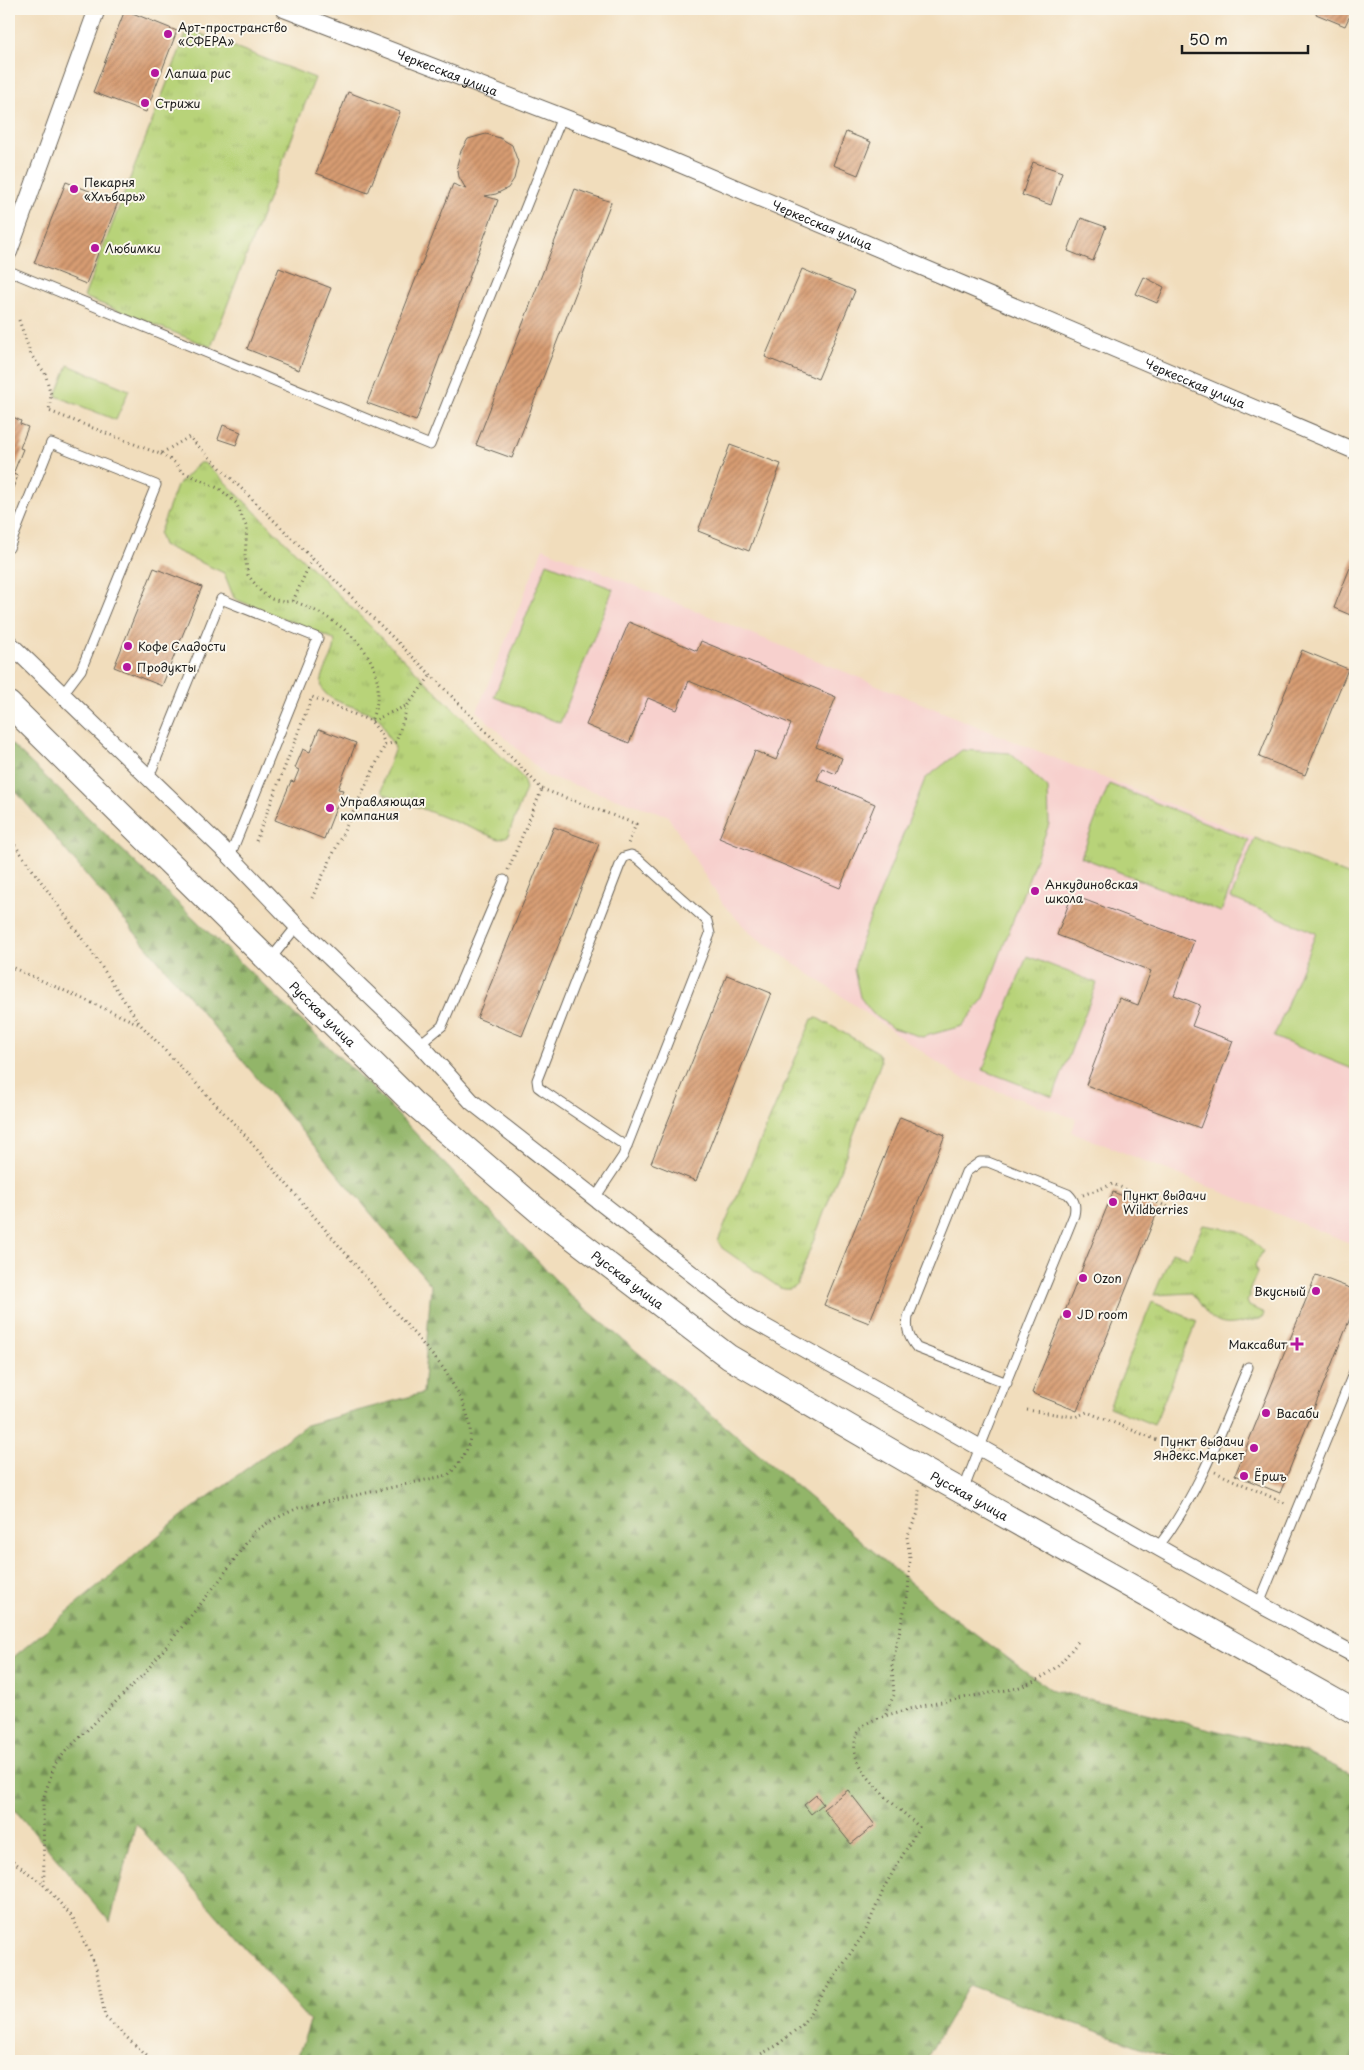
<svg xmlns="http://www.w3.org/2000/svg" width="1364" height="2070" viewBox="0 0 1364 2070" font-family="'Playpen Sans',sans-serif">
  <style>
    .built { fill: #f7d0cd }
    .grass { fill: #b8d379; stroke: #6a784a }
    .forest { fill: url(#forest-firs); stroke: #576842 }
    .park { fill: url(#park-tufts); stroke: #6a784a }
    .building { fill: url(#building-hatch) }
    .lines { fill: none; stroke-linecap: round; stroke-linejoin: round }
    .lane-casing { stroke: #676054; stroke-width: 11 }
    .street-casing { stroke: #676054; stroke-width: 18 }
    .secondary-casing { stroke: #676054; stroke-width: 26 }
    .path { stroke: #676054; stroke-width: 3; stroke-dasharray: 1 4; stroke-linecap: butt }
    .lane { stroke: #fff; stroke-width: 9 }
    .street { stroke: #fff; stroke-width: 16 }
    .secondary { stroke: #fff; stroke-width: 24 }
    .poi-dot { fill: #b5179e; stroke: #fbf7ec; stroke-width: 2 }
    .labels { text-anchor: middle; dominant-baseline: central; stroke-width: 4; stroke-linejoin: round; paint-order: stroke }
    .poi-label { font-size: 12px; fill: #1c1c1c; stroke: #fbf7ec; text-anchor: start }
    .street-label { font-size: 12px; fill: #1c1c1c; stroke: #fbf7ec }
  </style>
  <defs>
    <pattern id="forest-firs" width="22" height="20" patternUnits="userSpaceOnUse" patternTransform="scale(1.25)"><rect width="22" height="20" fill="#92b569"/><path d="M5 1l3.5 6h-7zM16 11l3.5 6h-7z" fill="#769256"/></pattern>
    <pattern id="park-tufts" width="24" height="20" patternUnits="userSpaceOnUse" patternTransform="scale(1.25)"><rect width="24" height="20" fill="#b8d379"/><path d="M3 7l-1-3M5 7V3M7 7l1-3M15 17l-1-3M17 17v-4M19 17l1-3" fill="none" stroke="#9eb568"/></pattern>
    <pattern id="building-hatch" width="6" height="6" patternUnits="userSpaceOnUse" patternTransform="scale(1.25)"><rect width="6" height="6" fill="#d79c72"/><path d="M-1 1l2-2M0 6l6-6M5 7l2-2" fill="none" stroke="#ae7e5d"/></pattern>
  </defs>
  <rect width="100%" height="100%" fill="#fbf7ec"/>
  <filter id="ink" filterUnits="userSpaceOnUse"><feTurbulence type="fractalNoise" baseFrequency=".02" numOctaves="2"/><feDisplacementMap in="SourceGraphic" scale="10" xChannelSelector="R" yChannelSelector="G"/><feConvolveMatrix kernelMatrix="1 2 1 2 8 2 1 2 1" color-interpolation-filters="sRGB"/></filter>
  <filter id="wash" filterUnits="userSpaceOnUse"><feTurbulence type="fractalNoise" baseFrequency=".0096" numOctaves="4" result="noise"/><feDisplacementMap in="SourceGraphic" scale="20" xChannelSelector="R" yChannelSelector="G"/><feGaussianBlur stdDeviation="1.12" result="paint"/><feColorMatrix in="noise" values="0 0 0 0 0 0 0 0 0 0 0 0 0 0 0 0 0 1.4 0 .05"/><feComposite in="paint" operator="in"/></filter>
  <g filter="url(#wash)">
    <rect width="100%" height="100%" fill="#f1ddbc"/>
    <!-- built -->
    <polygon class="built" points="543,548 1084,770 1355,878 1355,1245 1072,1132 1076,1119 959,1077 750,933 723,904 667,815 546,776 477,711"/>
    <!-- grass -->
    <g class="grass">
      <polygon points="68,365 129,390 116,420 56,396"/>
      <polygon points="547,563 613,589 560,723 494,697"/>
      <polygon points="962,750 1010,753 1048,788 1049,824 984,998 962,1026 922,1037 892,1028 872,1013 860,997 854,969 860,944 925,779"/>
      <polygon points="1255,838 1355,878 1355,1070 1274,1037 1316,933 1231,898"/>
    </g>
    <!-- forest -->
    <polygon class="forest" points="9,742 376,1092 572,1297 937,1605 1049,1689 1307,1753 1355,1776 1355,2061 1179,2061 969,1985 925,2061 296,2061 310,2022 136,1823 110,1922 9,1803 9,1661 182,1516 306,1425 423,1393 431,1285 9,783"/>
    <!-- park -->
    <g class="park">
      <polygon points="188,29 315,78 211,347 84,297"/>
      <path d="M199,463h5l14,12 305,303 3,11 -18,47 -8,3 -4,-1 -111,-44 -3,-3 1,-11 12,-32c-1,-5 -6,-8 -8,-13 -2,-5 -3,-10 -6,-14 -13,-15 -49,-15 -58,-31 -8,-14 16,-35 11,-51l-94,-38 -6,-3 -10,-25 -61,-28 -4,-11 18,-48z"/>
      <polygon points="1109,784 1249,840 1221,912 1081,857"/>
      <polygon points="1027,956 1097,983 1053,1097 983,1070"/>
      <path d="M817,1018l59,33 4,5 1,6 -84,222c-5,6 -9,6 -17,4l-58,-40 -4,-7 92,-217 2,-5z"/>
      <path d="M1203,1225l36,6 15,11 9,9 -8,14 2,8 -7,16v8l-3,4 2,5 15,7 -2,6c-21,1 -39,15 -56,-7 -6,-7 -8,-13 -15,-19l-37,2 18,-43 17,6z"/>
      <polygon points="1152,1302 1197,1321 1154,1425 1109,1407"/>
    </g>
    <g id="blocks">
      <!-- building -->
      <g class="building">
        <polygon points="1318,9 1353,9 1345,26 1316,14"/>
        <polygon points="125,10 177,31 146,112 93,92"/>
        <polygon points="348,92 400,112 368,193 316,173"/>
        <polygon points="846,132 871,142 858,175 833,165"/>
        <polygon points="486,134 500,138 512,145 518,162 514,179 508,188 496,194 485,196 498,200 416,421 367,403 453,184 466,189 459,177 457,165 461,151 468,139"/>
        <polygon points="1033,162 1062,172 1051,205 1022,195"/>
        <polygon points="66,182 118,202 86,284 34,263"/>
        <polygon points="575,189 611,202 512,458 476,445"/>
        <polygon points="1081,218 1106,227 1093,261 1068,251"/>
        <polygon points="279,268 331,288 299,370 247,349"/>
        <polygon points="802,269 855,291 818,379 765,357"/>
        <polygon points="1144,277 1164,287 1157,303 1136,294"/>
        <polygon points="9,415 21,421 20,424 28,427 20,448 23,449 13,474 18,476 9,497"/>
        <polygon points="223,425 241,432 236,445 218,439"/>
        <polygon points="730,445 781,464 749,551 698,531"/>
        <polygon points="1355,555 1355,617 1334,608"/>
        <polygon points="154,568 202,587 162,686 114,667"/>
        <polygon points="629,622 697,651 701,641 836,697 816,747 842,758 836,774 822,768 817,780 875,804 840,888 719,838 755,751 776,760 791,724 689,681 677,710 648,698 629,743 586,725"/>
        <polygon points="1302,650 1348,669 1305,775 1259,757"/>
        <polygon points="319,729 356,743 338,789 343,790 324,839 275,820 291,781 294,782 299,770 295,768 303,749 310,752"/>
        <polygon points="554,827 599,844 522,1036 477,1018"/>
        <polygon points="1072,895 1194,941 1174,995 1200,1005 1192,1026 1233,1041 1200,1128 1086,1085 1119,998 1138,1005 1151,971 1057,935"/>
        <polygon points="727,975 771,993 696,1181 651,1163"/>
        <polygon points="900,1117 945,1135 869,1323 824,1305"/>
        <polygon points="1113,1192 1158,1210 1077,1411 1032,1393"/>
        <polygon points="1316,1275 1355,1290 1355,1306 1280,1493 1235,1475"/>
        <polygon points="848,1790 875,1825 851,1844 823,1809"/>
        <polygon points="816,1795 823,1804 811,1814 804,1805"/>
      </g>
    </g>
  </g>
  <g filter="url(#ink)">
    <use href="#blocks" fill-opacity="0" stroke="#676054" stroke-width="1"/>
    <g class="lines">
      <defs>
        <g id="lane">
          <polyline points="9,271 430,445 562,117"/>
          <polyline points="9,548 51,443 156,485 81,670 62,695"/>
          <polyline points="149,777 221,599 318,638 230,856"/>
          <polyline points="269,961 297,926"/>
          <polyline points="420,1044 442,1026 504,880"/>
          <polyline points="595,1198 623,1156 710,934 707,921 637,858 631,855 624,857 620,865 537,1080 538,1087 542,1090 627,1147"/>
          <path d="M963,1491c35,-92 74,-184 111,-276 2,-9 1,-14 -6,-21l-80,-32h-8l-14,10 -58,145c-2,13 1,21 9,31l90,35"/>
          <path d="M1158,1547c41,-53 64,-118 90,-180"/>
          <polyline points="1259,1604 1355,1369"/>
        </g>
        <g id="street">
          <path id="s1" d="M284,9l346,134 725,308"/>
          <polyline points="9,252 97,9"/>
          <polyline points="9,643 230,856 297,926 420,1044 472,1102 747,1317 1259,1604 1355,1655"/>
        </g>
        <g id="secondary">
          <path id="s2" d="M9,704l403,398 130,112 187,143 191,111 435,244"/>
        </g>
      </defs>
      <!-- lane casing -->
      <use href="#lane" class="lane-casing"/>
      <!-- street casing -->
      <use href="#street" class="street-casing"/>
      <!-- secondary casing -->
      <use href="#secondary" class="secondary-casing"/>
      <!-- path -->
      <g class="path">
        <polyline points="19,320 31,355 45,373 51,395 49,411 160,454 189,437 431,675 542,789 636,824 628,844"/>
        <polyline points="161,454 176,463 181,471 220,489 236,503 247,528 245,556 248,575 262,593 272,599 283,602 293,601"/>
        <path d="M312,559l-19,42c41,15 93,50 84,101 -1,6 -4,13 -6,19"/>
        <polyline points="372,721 408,705"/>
        <polyline points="385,745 396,742 408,705 431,675"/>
        <path d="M9,837l84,117 47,70 103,109 201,236c22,39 44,68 4,106l-150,33 -26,12 -18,12 -35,49 -75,93 -78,77 -11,13 -12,35 1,86 29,33 23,49 9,50 47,44"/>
        <polyline points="256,841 312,697 371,721 381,734 385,745 312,898"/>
        <polyline points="508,870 542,789"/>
        <polyline points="9,966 139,1024"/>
        <polyline points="1083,1195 1113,1184 1173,1209"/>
        <polyline points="1027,1410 1075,1417 1087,1412 1197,1456"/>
        <polyline points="1215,1472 1287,1504"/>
        <polyline points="885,1714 894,1695 892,1666 908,1593 910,1558 907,1537 918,1513 919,1489"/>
        <polyline points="9,1858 44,1885"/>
        <path d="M748,2061l28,-15 26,-21 63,-93 21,-48 33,-57c-22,-21 -48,-39 -62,-68 -4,-9 -3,-25 5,-32 16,-17 127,-33 155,-39 32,-11 43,-22 62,-48"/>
      </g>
      <!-- lane -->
      <use href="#lane" class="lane"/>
      <!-- street -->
      <use href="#street" class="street"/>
      <!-- secondary -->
      <use href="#secondary" class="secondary"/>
    </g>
  </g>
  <!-- markers -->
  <g class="poi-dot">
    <circle cx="168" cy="34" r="5"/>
    <circle cx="155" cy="73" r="5"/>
    <circle cx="145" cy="103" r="5"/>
    <circle cx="74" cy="189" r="5"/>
    <circle cx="95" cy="248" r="5"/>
    <circle cx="128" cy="646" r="5"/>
    <circle cx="127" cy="667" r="5"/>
    <circle cx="330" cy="808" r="5"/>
    <circle cx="1035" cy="891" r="5"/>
    <circle cx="1113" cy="1202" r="5"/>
    <circle cx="1083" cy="1278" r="5"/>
    <circle cx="1316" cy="1291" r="5"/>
    <circle cx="1067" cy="1314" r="5"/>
    <path d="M1294.5 1336.5h5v5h5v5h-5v5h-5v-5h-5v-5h5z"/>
    <circle cx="1266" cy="1413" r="5"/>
    <circle cx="1254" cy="1448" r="5"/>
    <circle cx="1244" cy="1476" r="5"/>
  </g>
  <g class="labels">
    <!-- poi labels -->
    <g class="poi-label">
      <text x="178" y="27">Арт-пространство<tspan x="178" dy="14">«СФЕРА»</tspan></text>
      <text x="165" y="73">Лапша рис</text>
      <text x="155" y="103">Стрижи</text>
      <text x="84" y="182">Пекарня<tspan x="84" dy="14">«Хлъбарь»</tspan></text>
      <text x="105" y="248">Любимки</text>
      <text x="138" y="646">Кофе Сладости</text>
      <text x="137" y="667">Продукты</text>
      <text x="340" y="801">Управляющая<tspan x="340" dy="14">компания</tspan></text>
      <text x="1045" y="884">Анкудиновская<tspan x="1045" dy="14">школа</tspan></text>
      <text x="1123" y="1195">Пункт выдачи<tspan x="1123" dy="14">Wildberries</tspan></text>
      <text x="1093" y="1278">Ozon</text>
      <text x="1306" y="1291" text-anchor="end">Вкусный</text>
      <text x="1077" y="1314">JD room</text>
      <text x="1287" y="1344" text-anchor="end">Максавит</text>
      <text x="1276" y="1413">Васаби</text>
      <text x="1244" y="1441" text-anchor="end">Пункт выдачи<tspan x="1244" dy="14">Яндекс.Маркет</tspan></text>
      <text x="1254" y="1476">Ёршъ</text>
    </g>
    <!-- street labels -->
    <g class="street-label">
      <text stroke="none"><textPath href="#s1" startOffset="175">Черкесская улица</textPath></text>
      <text stroke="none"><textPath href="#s1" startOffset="580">Черкесская улица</textPath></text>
      <text stroke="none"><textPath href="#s1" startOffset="985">Черкесская улица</textPath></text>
      <text stroke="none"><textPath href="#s2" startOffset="441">Русская улица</textPath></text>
      <text stroke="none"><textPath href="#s2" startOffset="846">Русская улица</textPath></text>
      <text stroke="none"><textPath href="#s2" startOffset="1251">Русская улица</textPath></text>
    </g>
  </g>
  <!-- margin -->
  <rect width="1364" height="2070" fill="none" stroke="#fbf7ec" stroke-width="30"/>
  <!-- scale -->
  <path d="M1182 45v8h126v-8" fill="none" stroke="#1c1c1c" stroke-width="2.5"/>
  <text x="1189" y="45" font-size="15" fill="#1c1c1c" stroke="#fbf7ec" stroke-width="4" paint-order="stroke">50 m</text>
</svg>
